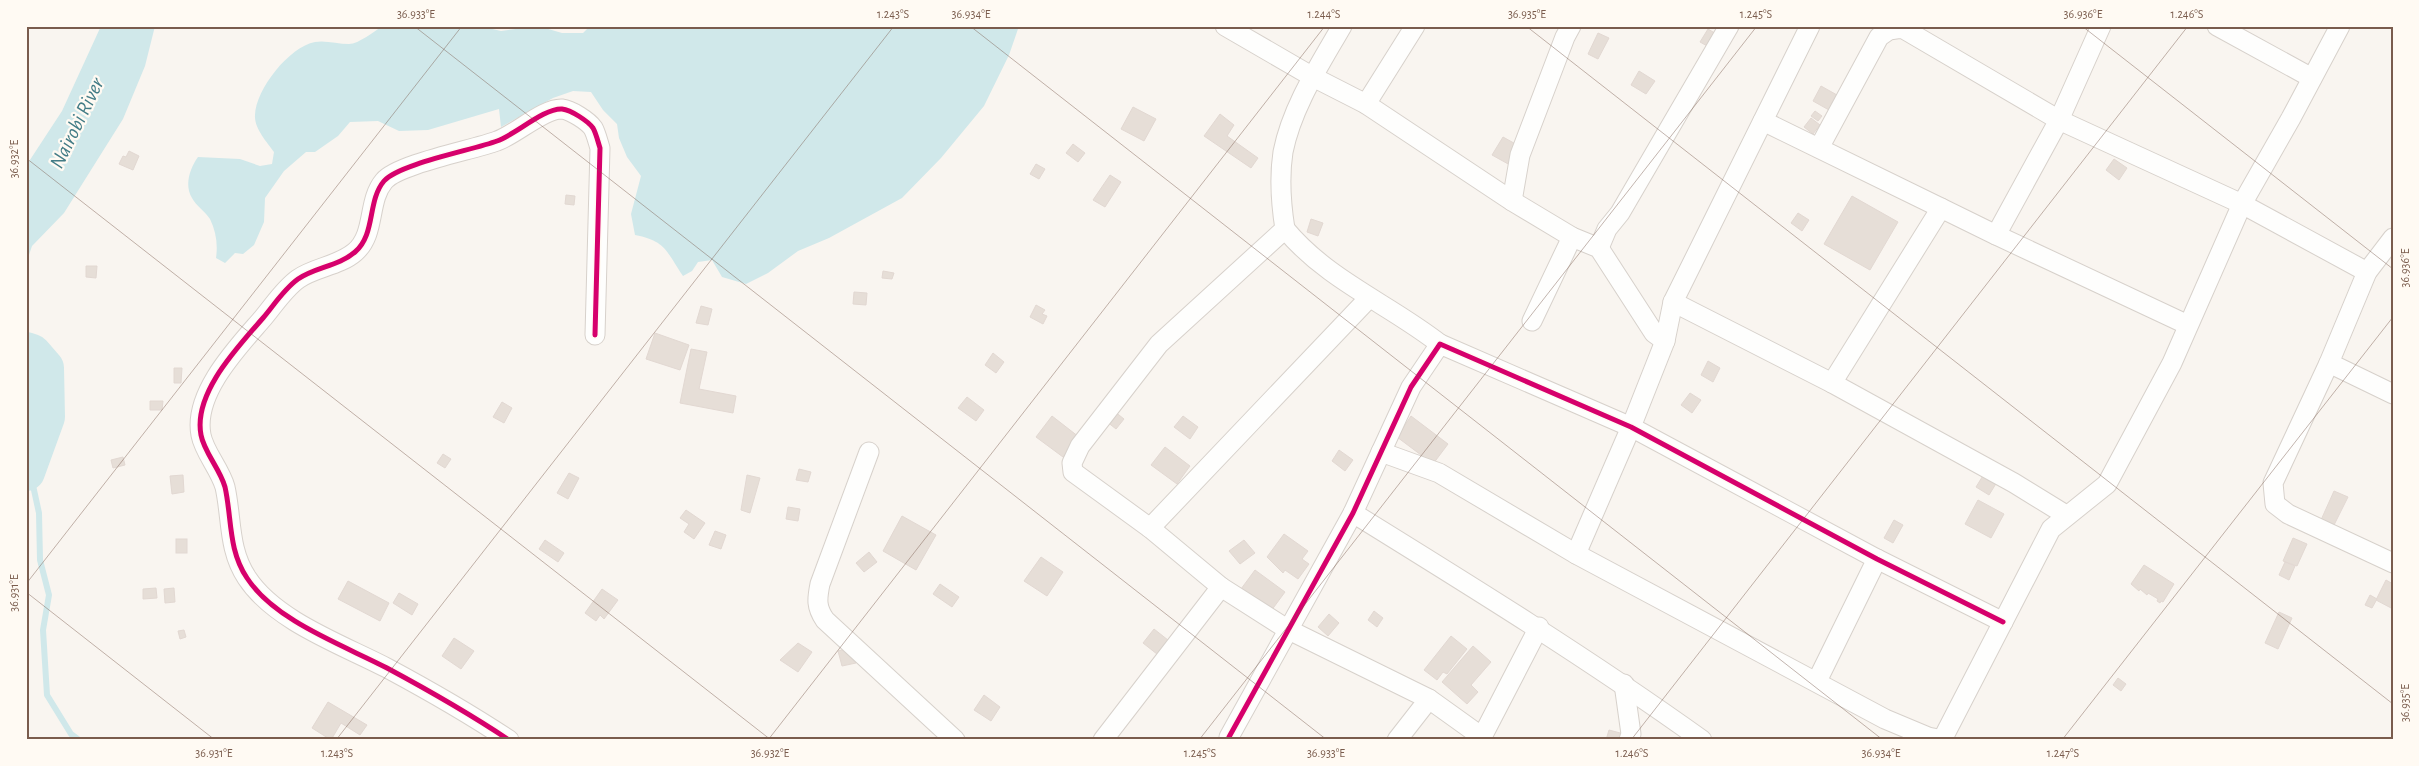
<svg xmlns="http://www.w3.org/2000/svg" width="2419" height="766" viewBox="0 0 2419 766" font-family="'Alegreya Sans',sans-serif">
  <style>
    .water { fill: #d0e8ea }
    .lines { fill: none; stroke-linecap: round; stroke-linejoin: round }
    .stream { stroke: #d0e8ea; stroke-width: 6 }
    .river { stroke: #d0e8ea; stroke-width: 38 }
    .building { fill: #e6ded7; stroke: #e2d8d2 }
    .minor-casing { stroke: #d7d1cb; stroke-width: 21 }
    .minor { stroke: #fefefd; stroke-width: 19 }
    .cycleway-casing { stroke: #fffaf3; stroke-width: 8 }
    .cycleway { stroke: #d6006c; stroke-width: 5 }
    .ticks { fill: none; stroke: #7a5c4d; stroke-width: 1; stroke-opacity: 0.45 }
    .labels { text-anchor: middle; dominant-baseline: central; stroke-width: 4.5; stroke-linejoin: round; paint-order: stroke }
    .water-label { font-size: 21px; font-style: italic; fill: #437c86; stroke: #fffaf3 }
    .neatline { fill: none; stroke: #7a5c4d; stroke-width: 2 }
    .ticks-label { font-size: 12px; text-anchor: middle; fill: #7a5c4d }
  </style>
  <rect width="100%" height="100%" fill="#f9f5f0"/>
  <!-- water -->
  <g class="water">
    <polygon points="101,26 155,26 145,66 123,119 64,213 32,246 26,264 26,166 62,111"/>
    <path d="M383,26h96l22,5 37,-5 24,7h21l7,-7h429l-10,29 -25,51 -43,52 -39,40 -73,40 -31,13 -30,22 -22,11 -24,-7 -10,-17 -14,2 -6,9 -9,5c-17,-25 -17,-35 -48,-41l-4,-21 10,-38 -14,-19 -8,-19 -2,-14 -14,-14 -12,-18 -18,-1 -20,7 -52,29 -2,-18 -71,21 -29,1 -21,-10 -28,1 -12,14 -23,16h-9l-22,19 -19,27 -1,24 -10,23 -11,9 -8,-1 -10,10 -9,-5c2,-13 0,-27 -6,-39 -5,-8 -14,-13 -18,-21 -8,-13 -2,-30 6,-41l42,2 20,7 12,-2 2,-12c-7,-10 -20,-24 -19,-37 1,-26 34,-68 60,-73 10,-2 23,2 34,2 10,0 25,-13 34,-18z"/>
  </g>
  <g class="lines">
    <!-- stream -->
    <polyline class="stream" points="29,467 39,513 40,560 49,595 43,630 47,695 71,734 79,740"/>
    <!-- river -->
    <polyline class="river" points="26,351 32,353 45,368 46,417 26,472"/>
  </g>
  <!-- building -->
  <g class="building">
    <polygon points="1708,29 1718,35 1709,47 1700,42"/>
    <polygon points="1598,33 1609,38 1598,59 1588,54"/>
    <polygon points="1639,71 1655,81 1646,94 1631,85"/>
    <polygon points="1821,86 1837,95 1829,110 1813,101"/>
    <polygon points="1133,107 1156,119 1144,141 1121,129"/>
    <polygon points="1815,111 1822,116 1818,121 1811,116"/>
    <polygon points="1220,114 1234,125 1227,136 1258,158 1251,168 1204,136"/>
    <polygon points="1811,118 1820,125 1813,134 1804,127"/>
    <polygon points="1503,137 1521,147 1510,165 1492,155"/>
    <polygon points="1073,144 1085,153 1078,162 1066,153"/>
    <polygon points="129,151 139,156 133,170 119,164 123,156 126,157"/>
    <polygon points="2114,159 2127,168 2119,180 2106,170"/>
    <polygon points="1036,164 1045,169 1039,179 1030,174"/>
    <polygon points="1110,175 1121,182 1105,207 1093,200"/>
    <polygon points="566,195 575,196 574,205 565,204"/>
    <polygon points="1852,196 1898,222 1870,270 1824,244"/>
    <polygon points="1798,213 1809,220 1802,231 1791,223"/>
    <polygon points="1311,219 1323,223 1318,236 1307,232"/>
    <polygon points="86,266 97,266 96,278 86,277"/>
    <polygon points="883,271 894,273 892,279 882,278"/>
    <polygon points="854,292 867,293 866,305 853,304"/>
    <polygon points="1036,305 1045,310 1042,314 1047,316 1043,324 1030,317"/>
    <polygon points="701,306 712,309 708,325 696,323"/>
    <polygon points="655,333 689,345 680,370 646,359"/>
    <polygon points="691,349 707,352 699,389 736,396 733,413 680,403"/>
    <polygon points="993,353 1004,362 996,373 985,365"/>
    <polygon points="1708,361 1720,368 1713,382 1701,375"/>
    <polygon points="174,368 182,368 181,383 174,383"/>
    <polygon points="1690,393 1701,400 1692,413 1681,405"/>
    <polygon points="967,397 984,410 976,421 958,408"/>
    <polygon points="150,401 163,401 162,410 150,410"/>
    <polygon points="502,402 512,408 504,423 493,417"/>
    <polygon points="1114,411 1124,419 1116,429 1106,421"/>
    <polygon points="1052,416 1079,437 1063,457 1036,437"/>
    <polygon points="1183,416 1198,427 1190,439 1174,427"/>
    <polygon points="1411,416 1448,444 1433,464 1397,437"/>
    <polygon points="1165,447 1190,466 1177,484 1151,465"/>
    <polygon points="1339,450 1353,460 1345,471 1332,461"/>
    <polygon points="443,454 451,459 445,468 437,463"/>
    <polygon points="123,457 125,465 113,468 111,460"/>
    <polygon points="799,469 811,472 808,482 796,480"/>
    <polygon points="569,473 579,478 568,499 557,493"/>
    <polygon points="1984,474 1997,482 1989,495 1976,487"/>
    <polygon points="183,475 184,492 172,494 170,476"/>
    <polygon points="747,475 760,478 750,513 741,510"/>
    <polygon points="2334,491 2348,497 2333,527 2321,520"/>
    <polygon points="1978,500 2004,514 1991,538 1965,524"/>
    <polygon points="788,507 800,509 798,521 786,519"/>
    <polygon points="686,510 705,523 694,539 684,532 689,524 680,518"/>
    <polygon points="902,516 936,535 916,570 883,551"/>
    <polygon points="1894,520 1903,525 1893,543 1884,538"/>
    <polygon points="715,531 726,535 721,549 709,545"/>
    <polygon points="1284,534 1308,551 1302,559 1309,564 1298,579 1285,570 1283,573 1267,557"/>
    <polygon points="2293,538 2307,544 2297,566 2283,561"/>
    <rect x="176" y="539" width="11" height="14"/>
    <polygon points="545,540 564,553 558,562 539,549"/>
    <polygon points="1244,540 1255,553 1240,564 1229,551"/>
    <polygon points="869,552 877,562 864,572 856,563"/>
    <polygon points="1041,557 1063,572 1047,596 1024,581"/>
    <polygon points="2285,562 2295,566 2289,580 2279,575"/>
    <polygon points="2144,565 2174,584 2163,602 2161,601 2160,603 2157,601 2158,599 2148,593 2147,595 2140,589 2139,591 2131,584"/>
    <polygon points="1255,570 1285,592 1271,611 1241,589"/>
    <polygon points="2386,580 2393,584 2393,609 2376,600"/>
    <polygon points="348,581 389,603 380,621 338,599"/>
    <polygon points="940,584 959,597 952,607 933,594"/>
    <polygon points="156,588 157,598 143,599 143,589"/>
    <polygon points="174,588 175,602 165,603 164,589"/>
    <polygon points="602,589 618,600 604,619 600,615 596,621 585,613"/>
    <polygon points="399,593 418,604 412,615 393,603"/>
    <polygon points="2370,595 2377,599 2372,608 2365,605"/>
    <polygon points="1374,611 1383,618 1377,627 1368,620"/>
    <polygon points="2279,612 2292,618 2278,649 2265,643"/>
    <polygon points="1329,614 1339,623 1328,636 1318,627"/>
    <polygon points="1154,629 1173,644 1162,658 1143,643"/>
    <polygon points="184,630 186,637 180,639 178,631"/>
    <polygon points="1451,636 1467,649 1447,674 1443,672 1437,680 1424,670"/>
    <polygon points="454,638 474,651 461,669 442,656"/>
    <polygon points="798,643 812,652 798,672 780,660"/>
    <polygon points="1473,646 1491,662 1471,685 1478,692 1467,704 1442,682"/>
    <polygon points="851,648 856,663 842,666 838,651"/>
    <polygon points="2118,678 2126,684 2121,691 2113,685"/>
    <polygon points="984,695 1000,707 991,721 974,710"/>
    <polygon points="328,702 367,725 360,735 341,723 331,740 312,728"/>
    <polygon points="1609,730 1624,734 1622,740 1606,740"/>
  </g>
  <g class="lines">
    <defs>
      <g id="minor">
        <polyline points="1225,26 1313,77 1366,104 1512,201 1572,237 1599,248 1654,333 1665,341 1673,302"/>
        <polyline points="1810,26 1673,302 1832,383 1941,208 1996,235 2059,120 2101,26"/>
        <polyline points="2217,26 2312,78"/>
        <polyline points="1366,104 1415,26"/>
        <polyline points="1763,121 1941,208"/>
        <polyline points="1819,148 1879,37 1889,30 1902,28 2059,120 2242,204 2367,272"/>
        <polyline points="1512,201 1520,155 1565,37 1571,26"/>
        <path d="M1285,229c42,51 104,75 155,115"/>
        <polyline points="1996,235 2188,325"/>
        <polyline points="2393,238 2367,272 2329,363 2393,394"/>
        <polyline points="1599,248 1607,229 1620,213 1729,26"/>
        <polyline points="1532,321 1572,237"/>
        <polyline points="2329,363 2273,483 2275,504 2288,514 2393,563"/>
        <polyline points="1832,383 2014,483 2066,515"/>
        <path d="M869,452l-49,132c-3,15 -4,23 5,36l130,120"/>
        <polyline points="1381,452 1439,473 1576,554 1885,719 1928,737 1943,740"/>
        <path d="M1353,513c118,73 236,146 349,227"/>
        <polyline points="1150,528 1369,298"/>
        <polyline points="1576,554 1631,427 1665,341"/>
        <path d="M1221,587l-71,-59 -77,-56 -1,-9 8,-17 79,-102 126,-115c-4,-25 -6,-51 -2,-77 9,-45 36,-86 59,-126"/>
        <polyline points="1817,681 1877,559"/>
        <polyline points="1624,684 1631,734 1629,740"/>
        <polyline points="1229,737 1353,513 1411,387 1440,344 1631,427 1877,559 2003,622"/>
        <path d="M509,740c-39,-26 -81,-50 -122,-72 -44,-23 -112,-47 -140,-90 -19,-28 -15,-60 -22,-91 -5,-18 -21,-35 -24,-52 -8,-42 37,-88 62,-117 11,-13 21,-29 35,-39 17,-12 41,-13 57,-27 21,-18 12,-51 29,-71 14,-17 89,-31 113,-40 18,-6 47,-33 65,-32 9,1 26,12 31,19 3,5 5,14 7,20l-5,187"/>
        <polyline points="1103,740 1221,587 1287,629 1429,699 1482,737 1539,627"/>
        <polyline points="1397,740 1429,699"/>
        <polyline points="1942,740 2051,529 2107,484 2172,363 2242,204 2291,118 2340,26"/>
      </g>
    </defs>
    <!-- minor casing -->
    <use href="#minor" class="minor-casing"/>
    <!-- minor -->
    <use href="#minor" class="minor"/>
    <defs>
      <g id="cycleway">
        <polyline points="1229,737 1353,513 1411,387 1440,344 1631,427 1877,559 2003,622"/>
        <path d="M509,740c-39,-26 -81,-50 -122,-72 -44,-23 -112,-47 -140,-90 -19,-28 -15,-60 -22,-91 -5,-18 -21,-35 -24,-52 -8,-42 37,-88 62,-117 11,-13 21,-29 35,-39 17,-12 41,-13 57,-27 21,-18 12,-51 29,-71 14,-17 89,-31 113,-40 18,-6 47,-33 65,-32 9,1 26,12 31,19 3,5 5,14 7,20l-5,187"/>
      </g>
    </defs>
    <!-- cycleway casing -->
    <use href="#cycleway" class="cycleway-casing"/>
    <!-- cycleway -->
    <use href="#cycleway" class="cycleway"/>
  </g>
  <!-- ticks -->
  <path class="ticks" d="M414,26l913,714M970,26l913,714M1526,26l867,678M2082,26l311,243M26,32l5,-6M26,158l745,582M26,584l436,-558M26,592l189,148M336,740l558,-714M768,740l557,-714M1199,740l558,-714M1631,740l557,-714M2062,740l331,-423"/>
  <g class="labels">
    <!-- water labels -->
    <g class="water-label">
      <text transform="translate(77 123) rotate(-64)">Nairobi River</text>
    </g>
  </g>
  <!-- border -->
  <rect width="2419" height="766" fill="none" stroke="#fffaf3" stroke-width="55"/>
  <rect x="28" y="28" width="2364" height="710" class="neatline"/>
  <g class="ticks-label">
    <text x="416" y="18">36.933°E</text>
    <text x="893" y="18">1.243°S</text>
    <text x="971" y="18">36.934°E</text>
    <text x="1324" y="18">1.244°S</text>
    <text x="1527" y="18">36.935°E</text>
    <text x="1756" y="18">1.245°S</text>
    <text x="2083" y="18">36.936°E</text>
    <text x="2187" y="18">1.246°S</text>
    <text transform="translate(14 159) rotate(-90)" y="4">36.932°E</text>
    <text transform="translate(2405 268) rotate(-90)" y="4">36.936°E</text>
    <text transform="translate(14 593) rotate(-90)" y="4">36.931°E</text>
    <text transform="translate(2405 703) rotate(-90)" y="4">36.935°E</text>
    <text x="214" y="757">36.931°E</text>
    <text x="337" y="757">1.243°S</text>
    <text x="770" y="757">36.932°E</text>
    <text x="1200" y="757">1.245°S</text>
    <text x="1326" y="757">36.933°E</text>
    <text x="1632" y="757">1.246°S</text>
    <text x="1881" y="757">36.934°E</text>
    <text x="2063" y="757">1.247°S</text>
  </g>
</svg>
